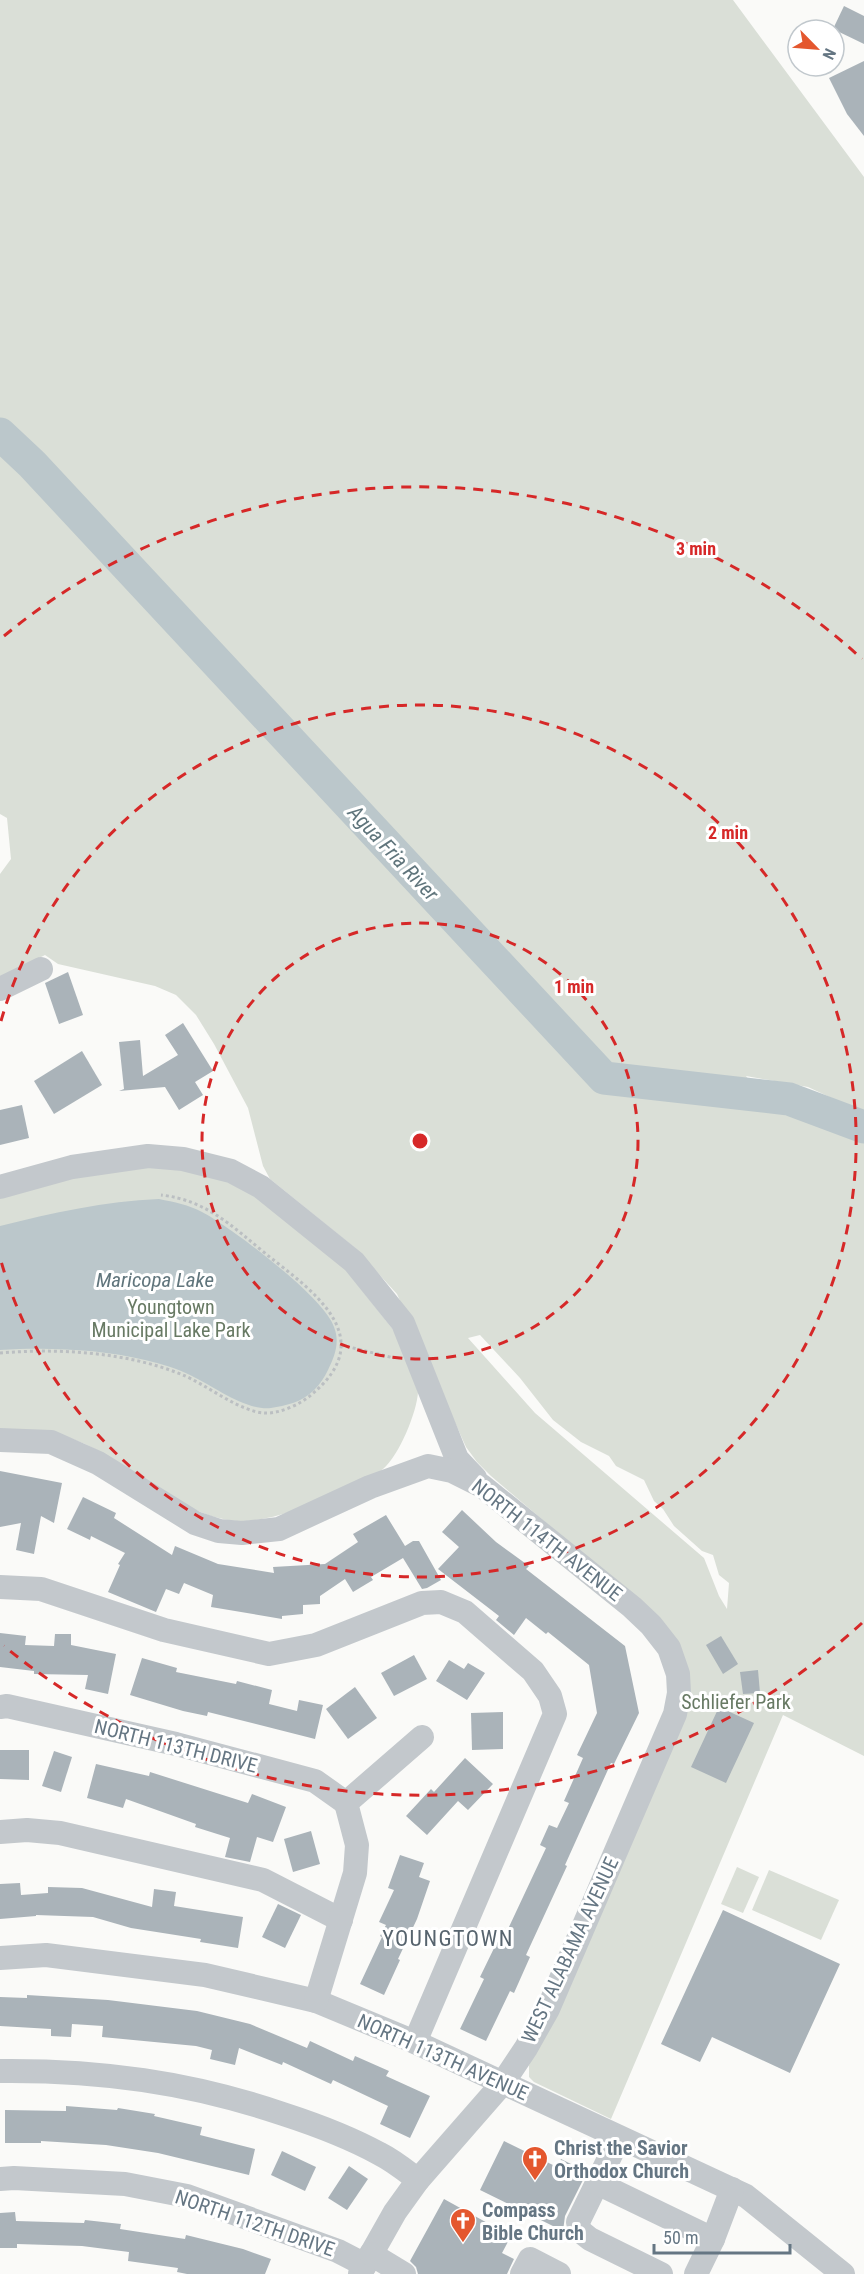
<svg xmlns="http://www.w3.org/2000/svg" width="864" height="2274" viewBox="0 0 864 2274" font-family="'Roboto Condensed',sans-serif">
  <style>
    .green { fill: #dadfd7; fill-rule: evenodd }
    .water { fill: #bbc7cb }
    .lines { fill: none; stroke-linecap: round; stroke-linejoin: round }
    .river { stroke: #bbc7cb; stroke-width: 33 }
    .building { fill: #aab3b9 }
    .path { stroke: #bbbfc2; stroke-width: 3; stroke-dasharray: 3 3; stroke-linecap: butt }
    .minor { stroke: #c3c8cc; stroke-width: 24 }
    .ring { fill: none; stroke: #d62828; stroke-width: 3; stroke-dasharray: 10 8 }
    .labels { text-anchor: middle; dominant-baseline: central; stroke-width: 6; stroke-linejoin: round; paint-order: stroke }
    .park-label { font-size: 20px; fill: #687a64; stroke: #fff }
    .street-label { font-size: 20px; fill: #657683; stroke: #fff }
    .poi-label { font-size: 20px; font-weight: bold; fill: #657683; stroke: #fff; text-anchor: start }
    .water-label { font-size: 21px; font-style: italic; fill: #60757c; stroke: #fff }
    .quarter-label { font-size: 22px; letter-spacing: 1.5px; fill: #57646e; stroke: #fff }
    .centre { fill: #d62828; stroke: #fff; stroke-width: 3 }
    .ring-label { font-size: 18px; text-anchor: middle; font-weight: bold; fill: #d62828; stroke: #fff; stroke-width: 6; stroke-linejoin: round; paint-order: stroke }
  </style>
  <rect width="100%" height="100%" fill="#fafaf8"/>
  <!-- green -->
  <g class="green">
    <path d="M0,0h733l131,177v936l-56,-26 -62,-11 17,24 101,41v615l-81,-41 -172,404 -77,-37 -5,-5v-12l156,-349 -35,-105 -159,-135 -14,-14 -11,-15 -69,-153 -42,-46 -85,-69 -7,-13 -15,-58 -34,-64 -18,-29 -20,-20 -21,-9 -97,-22 -13,-9 -45,23v-104l11,-15 -4,-41 -7,-4zM480,1335l40,43 33,42 28,22 28,14 7,10 28,14 10,21 9,8 11,17 28,25 11,4 6,20 10,8 -2,26 -8,-13 -15,-38 -169,-145 -67,-75z"/>
    <path d="M130,1167h50l71,22 87,71 57,72 23,60c-1,20 -19,64 -35,77 -9,8 -22,12 -33,16 -33,16 -65,33 -103,36 -60,3 -113,-57 -167,-79 -26,-12 -52,-13 -80,-13v-233l81,-20z"/>
    <polygon points="737,1867 759,1877 743,1913 721,1904"/>
    <polygon points="769,1870 839,1900 821,1940 752,1910"/>
  </g>
  <!-- water -->
  <path class="water" d="M159,1199c15,3 30,6 43,13 29,15 123,86 132,115 6,15 1,29 -6,43 -7,15 -19,28 -35,33 -7,2 -15,4 -22,5 -25,3 -58,-22 -79,-32 -15,-8 -31,-12 -47,-16 -46,-11 -98,-13 -145,-10v-124c52,-13 105,-25 159,-27z"/>
  <g class="lines">
    <!-- river -->
    <polyline class="river" points="0,434 32,464 604,1078 789,1099 864,1127"/>
  </g>
  <!-- building -->
  <g class="building">
    <polygon points="844,6 864,16 864,44 833,29"/>
    <polygon points="864,61 864,136 847,114 829,78"/>
    <polygon points="68,972 83,1015 59,1024 45,983"/>
    <polygon points="183,1023 213,1071 195,1082 203,1095 179,1110 165,1087 119,1091 124,1089 119,1042 140,1040 143,1076 178,1055 165,1035"/>
    <polygon points="82,1051 102,1085 54,1114 34,1081"/>
    <polygon points="22,1105 29,1138 0,1145 0,1110"/>
    <polygon points="0,1471 62,1483 54,1523 41,1516 34,1554 16,1550 21,1523 0,1527"/>
    <polygon points="83,1497 116,1513 114,1518 172,1555 175,1546 218,1564 274,1573 273,1567 325,1564 358,1542 353,1534 386,1515 405,1546 413,1541 419,1541 441,1580 427,1588 422,1589 403,1558 371,1577 373,1580 353,1592 345,1579 320,1596 320,1604 303,1605 303,1614 282,1616 282,1619 211,1607 213,1595 184,1583 179,1594 166,1589 156,1612 108,1592 120,1565 118,1564 125,1553 91,1536 90,1540 67,1529"/>
    <polygon points="462,1510 496,1542 529,1566 526,1569 625,1646 639,1713 614,1764 611,1763 583,1825 565,1865 567,1866 526,1955 530,1957 514,1993 510,1991 486,2041 460,2029 484,1979 480,1977 497,1942 501,1944 546,1848 540,1845 549,1825 557,1828 569,1803 564,1801 583,1758 577,1755 597,1713 589,1665 548,1632 546,1634 526,1618 514,1635 496,1620 499,1616 438,1569 459,1547 442,1532"/>
    <polygon points="0,1633 26,1636 25,1645 54,1646 55,1634 71,1634 71,1645 116,1654 108,1694 85,1689 88,1675 34,1674 34,1671 0,1667"/>
    <polygon points="721,1636 738,1664 723,1674 706,1645"/>
    <polygon points="414,1655 427,1679 394,1696 381,1673"/>
    <polygon points="142,1658 177,1668 176,1672 236,1684 237,1681 272,1690 269,1704 297,1711 299,1700 323,1705 315,1739 208,1712 207,1716 183,1711 130,1695"/>
    <polygon points="449,1660 464,1669 468,1663 485,1673 467,1700 436,1681"/>
    <polygon points="758,1670 760,1693 743,1694 740,1672"/>
    <polygon points="355,1687 377,1718 348,1739 326,1709"/>
    <polygon points="719,1707 754,1723 726,1783 691,1767"/>
    <polygon points="503,1712 503,1749 472,1750 471,1713"/>
    <polygon points="0,1750 29,1750 29,1780 0,1779"/>
    <polygon points="54,1751 72,1757 61,1792 42,1786"/>
    <polygon points="465,1758 493,1784 468,1810 458,1801 427,1835 406,1816 431,1789 434,1792"/>
    <polygon points="96,1764 149,1776 150,1772 248,1803 252,1794 286,1807 273,1842 257,1837 250,1862 225,1857 230,1838 195,1827 196,1824 126,1799 123,1808 87,1798"/>
    <polygon points="311,1831 320,1864 293,1872 284,1839"/>
    <polygon points="400,1855 424,1863 419,1877 430,1881 417,1919 398,1959 400,1960 384,1995 360,1984 382,1937 380,1936 386,1925 379,1922 394,1890 388,1888"/>
    <polygon points="20,1883 21,1895 48,1893 48,1887 82,1888 152,1907 154,1889 176,1892 174,1906 243,1917 238,1948 200,1942 201,1939 131,1928 93,1917 36,1915 36,1916 0,1919 0,1884"/>
    <polygon points="278,1904 301,1915 285,1948 262,1937"/>
    <polygon points="723,1910 840,1964 790,2073 712,2037 700,2062 661,2044"/>
    <polygon points="27,1995 108,2000 197,2011 250,2024 307,2048 310,2041 353,2061 355,2056 389,2071 386,2076 430,2096 410,2138 380,2124 388,2106 333,2080 331,2084 283,2062 282,2065 239,2048 235,2065 210,2059 212,2050 196,2046 102,2037 103,2026 72,2024 71,2037 51,2036 51,2029 0,2026 0,1997 27,1998"/>
    <polygon points="66,2106 117,2110 118,2108 155,2114 154,2116 202,2127 200,2135 255,2149 249,2175 158,2153 106,2145 41,2141 41,2143 5,2143 5,2110 66,2111"/>
    <polygon points="504,2141 557,2167 561,2159 587,2172 565,2216 563,2231 480,2190"/>
    <polygon points="282,2151 316,2167 305,2191 271,2175"/>
    <polygon points="349,2166 368,2179 347,2210 328,2198"/>
    <polygon points="444,2199 511,2236 502,2253 514,2259 507,2274 418,2274 416,2267 410,2261"/>
    <polygon points="15,2212 16,2221 84,2223 85,2220 121,2224 120,2229 185,2239 186,2235 243,2249 271,2259 265,2274 187,2274 177,2272 178,2268 128,2261 129,2252 82,2246 17,2244 17,2248 0,2248 0,2213"/>
  </g>
  <g class="lines">
    <!-- path -->
    <g class="path">
      <polyline points="341,1345 394,1358"/>
      <path d="M0,1353c60,-5 127,-1 183,22 24,10 57,37 82,38 14,1 36,-9 46,-18 71,-58 0,-105 -45,-141 -34,-28 -60,-54 -105,-59"/>
    </g>
    <!-- minor -->
    <g class="minor">
      <polyline points="0,989 41,969"/>
      <polyline points="0,1187 72,1167 148,1156 183,1159 231,1171 261,1187 354,1262 403,1323 457,1459 475,1478"/>
      <polyline points="0,1440 51,1442 98,1463 195,1523 219,1531 242,1533 279,1529 370,1487 428,1466 452,1471 482,1486 632,1607 651,1625 669,1648 678,1674 679,1693 675,1714 548,2009 526,2048 502,2084 418,2180 395,2212 360,2274"/>
      <polyline points="0,1587 41,1589 164,1630 269,1654 316,1645 422,1603 441,1602 465,1612 533,1671 550,1696 555,1714 415,2042"/>
      <polyline points="0,1707 7,1706 176,1744 315,1781 346,1803"/>
      <polyline points="0,1832 27,1830 60,1833 263,1880 341,1920"/>
      <polyline points="0,1958 46,1955 205,1975 316,2001 415,2042 746,2196 843,2274"/>
      <polyline points="316,2001 355,1873 357,1845 346,1803 422,1737"/>
      <path d="M0,2071c99,-1 189,11 283,43 34,11 66,23 97,40 14,7 26,17 38,26"/>
      <polyline points="619,2138 578,2222 580,2231 590,2239 661,2274"/>
      <polyline points="0,2179 14,2178 125,2184 187,2196 338,2251 365,2265"/>
      <polyline points="597,2183 713,2239"/>
      <polyline points="371,2254 404,2274"/>
      <polyline points="522,2274 530,2259 559,2274"/>
      <polyline points="696,2274 713,2239 732,2189"/>
    </g>
  </g>
  <!-- distance rings -->
  <g class="ring">
    <circle cx="420" cy="1141" r="218"/>
    <path d="M1 1021A436 436 0 1 1 1 1261"/>
    <path d="M862 1623A654 654 0 0 1 4 1646M4 636A654 654 0 0 1 862 659"/>
  </g>
  <!-- icons -->
  <defs>
    <symbol id="church-pin" viewBox="-11 -11 22 30"><path d="M0 17L-7.5 6A9.5 9.5 0 1 1 7.5 6Z" fill="#e4572e" stroke="#fff"/><path d="M-1.2-6h2.4v3.5h3.3v2.4h-3.3V6h-2.4V-.1h-3.3v-2.4h3.3Z" fill="#fff"/></symbol>
  </defs>
  <g fill-rule="evenodd">
    <use href="#church-pin" x="520" y="2144" width="30" height="40"/>
    <use href="#church-pin" x="448" y="2206" width="30" height="40"/>
  </g>
  <g class="labels">
    <!-- park labels -->
    <g class="park-label">
      <text x="171" y="1307">Youngtown<tspan x="171" dy="23">Municipal Lake Park</tspan></text>
      <text x="736" y="1702">Schliefer Park</text>
    </g>
    <!-- street labels -->
    <g class="street-label">
      <text transform="translate(547 1540) rotate(38)">NORTH 114TH AVENUE</text>
      <text transform="translate(176 1746) rotate(14)">NORTH 113TH DRIVE</text>
      <text transform="translate(570 1950) rotate(-65)">WEST ALABAMA AVENUE</text>
      <text transform="translate(443 2057) rotate(24)">NORTH 113TH AVENUE</text>
      <text transform="translate(255 2223) rotate(19)">NORTH 112TH DRIVE</text>
    </g>
    <!-- poi labels -->
    <g class="poi-label">
      <text x="554" y="2148">Christ the Savior<tspan x="554" dy="23">Orthodox Church</tspan></text>
      <text x="482" y="2210">Compass<tspan x="482" dy="23">Bible Church</tspan></text>
    </g>
    <!-- water labels -->
    <g class="water-label">
      <text transform="translate(393 853) rotate(47)">Agua Fria River</text>
      <text x="155" y="1280">Maricopa Lake</text>
    </g>
    <!-- quarter labels -->
    <g class="quarter-label">
      <text x="448" y="1938">YOUNGTOWN</text>
    </g>
  </g>
  <circle cx="420" cy="1141" r="9" class="centre"/>
  <g class="ring-label">
    <text x="696" y="555">3 min</text>
    <text x="728" y="839">2 min</text>
    <text x="574" y="993">1 min</text>
  </g>
  <!-- north arrow -->
  <g transform="translate(816 48) rotate(115)"><circle r="28" fill="#ffffff" stroke="#c1c8cd" stroke-width="1.5"/>
  <path d="M0-4.5L10 22L0 15L-10 22Z" fill="#e4572e"/>
  <text y="-9" font-size="16" font-weight="bold" text-anchor="middle" fill="#657683">N</text>
  </g>
  <!-- scale -->
  <path d="M654 2244v9h136v-9" fill="none" stroke="#657683" stroke-width="3"/>
  <text x="663" y="2244" font-size="18" fill="#657683" stroke="#ffffff" stroke-width="4.5" paint-order="stroke">50 m</text>
</svg>
